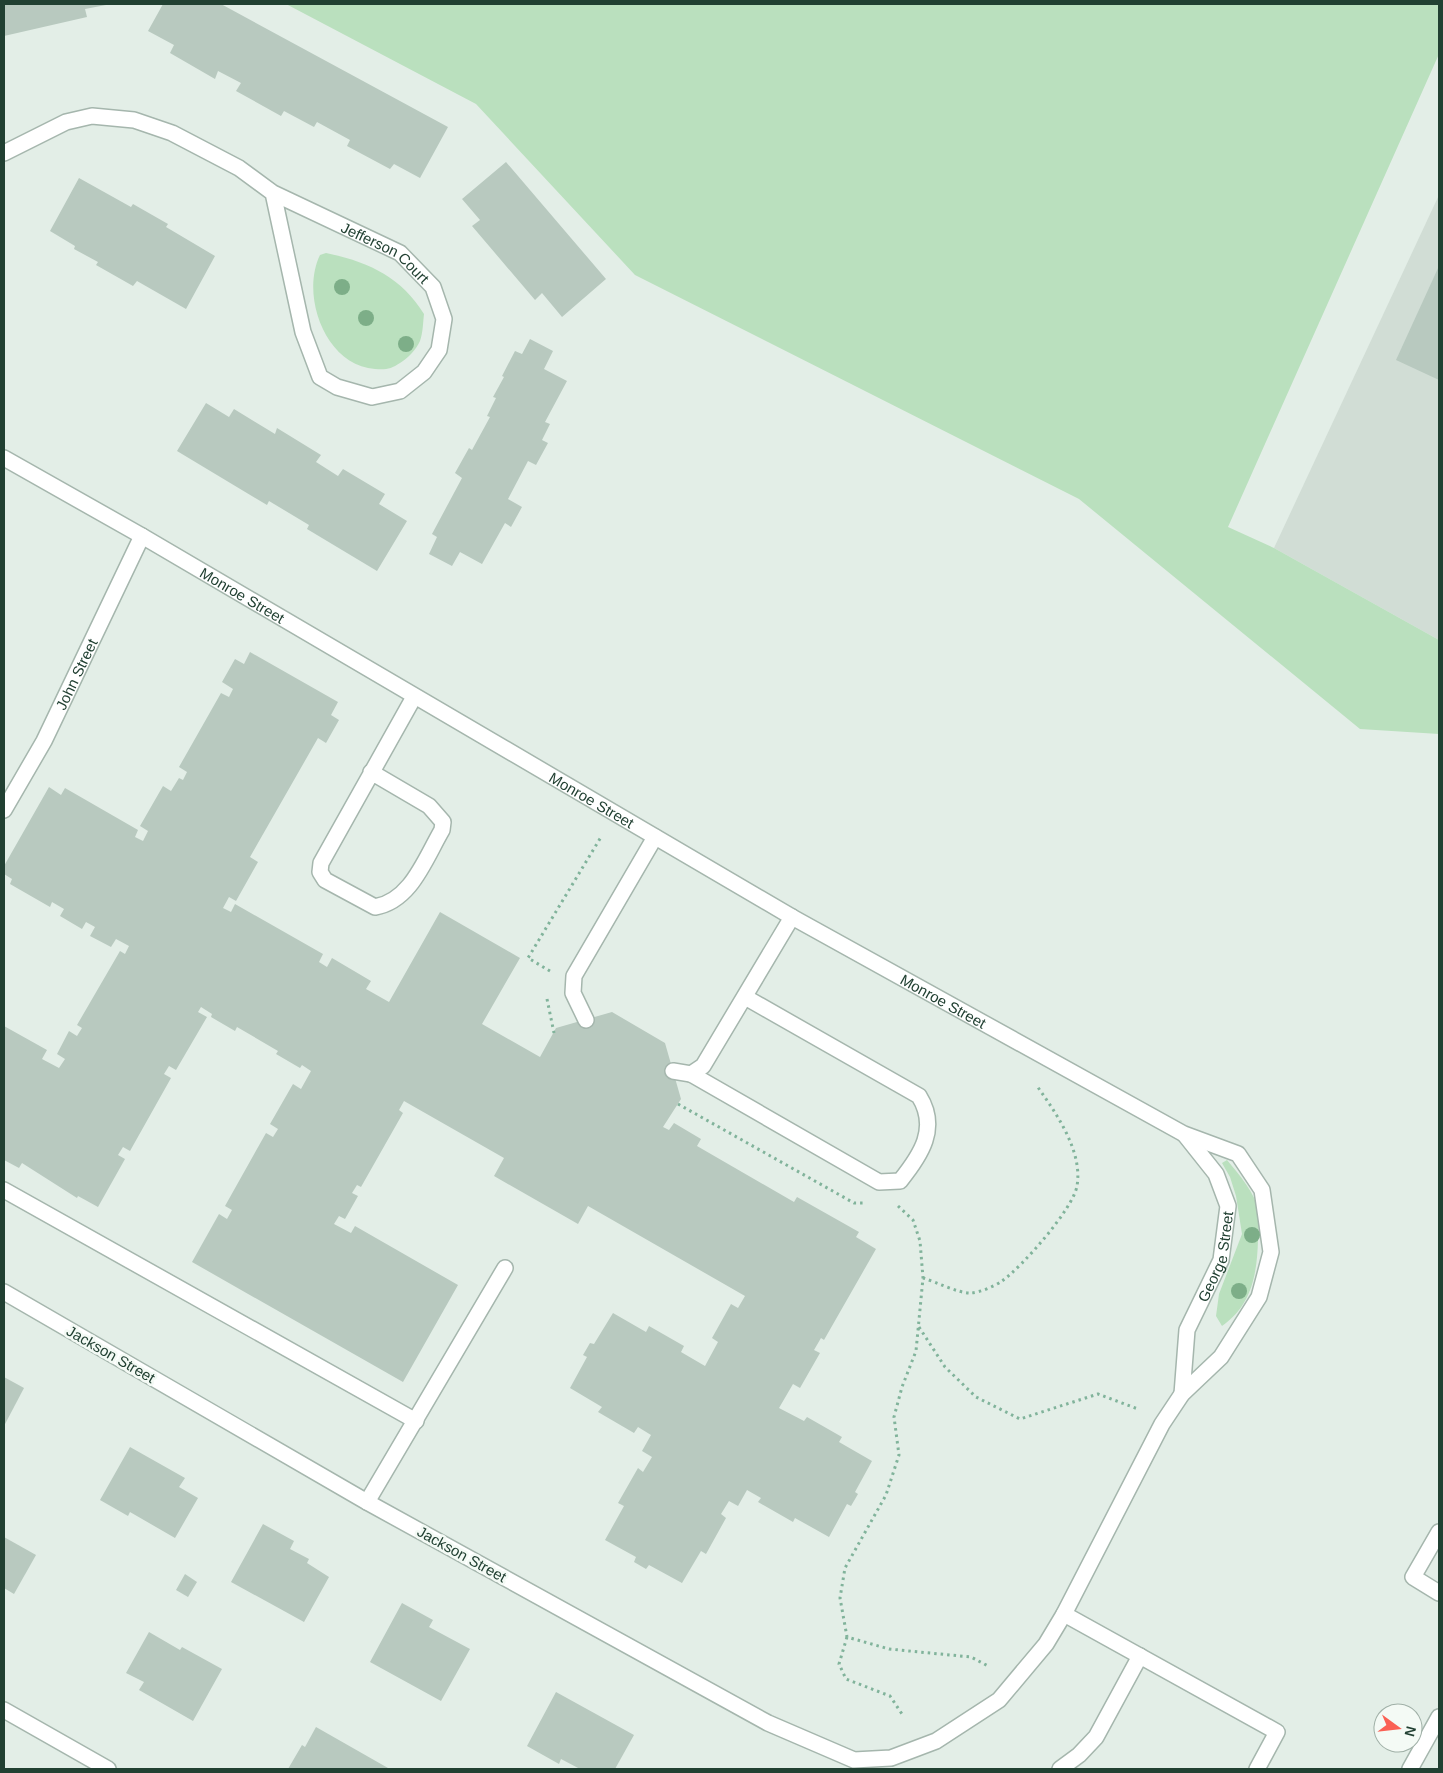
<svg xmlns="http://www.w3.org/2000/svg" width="1443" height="1773" viewBox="0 0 1443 1773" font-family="Helvetica,sans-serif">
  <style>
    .built { fill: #d1ddd5 }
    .green { fill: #bae0be }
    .building { fill: #b8c9bf }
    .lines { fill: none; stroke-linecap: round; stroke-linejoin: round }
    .lane-casing { stroke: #a5b6ad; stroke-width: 18 }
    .street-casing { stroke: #a5b6ad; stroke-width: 18 }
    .path { stroke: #81b39b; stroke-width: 3; stroke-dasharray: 2.5 4; stroke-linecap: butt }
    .lane { stroke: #fff; stroke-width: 15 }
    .street { stroke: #fff; stroke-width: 15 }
    .tree { fill: #7dae88 }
    .labels { text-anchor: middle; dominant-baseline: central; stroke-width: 5; stroke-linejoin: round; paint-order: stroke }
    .street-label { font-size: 15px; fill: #214032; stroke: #f4faf5 }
  </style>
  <rect width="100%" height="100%" fill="#e3eee7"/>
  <!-- built -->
  <polygon class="built" points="1439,195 1439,640 1274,548"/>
  <!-- green -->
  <g class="green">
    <polygon points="286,4 1439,4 1439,54 1228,527 1274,548 1439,640 1439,734 1360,729 1079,499 635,275 476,104"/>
    <path d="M326,253c43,9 75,24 98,61 -1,8 -1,19 -4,27 -4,9 -12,17 -20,22 -9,6 -14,7 -25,6 -49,-3 -75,-73 -55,-114z"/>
    <path d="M1227,1160c13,16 28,32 32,53 1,8 -1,19 -1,27 -1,34 -6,65 -36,86l-6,-10 3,-22 23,-60 -6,-38 -6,-19 -8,-14z"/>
  </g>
  <!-- building -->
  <g class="building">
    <polygon points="4,4 105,4 106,5 85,9 87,17 4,36"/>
    <polygon points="163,4 221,4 448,127 420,178 394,164 390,169 347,146 350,140 317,122 314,127 284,111 281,116 236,91 241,83 218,71 215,79 170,53 174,45 148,31"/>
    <polygon points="506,162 606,279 562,317 542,293 535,300 472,226 480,220 462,199"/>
    <polygon points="79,178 131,207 133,204 168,224 166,227 215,256 186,309 137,281 133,286 96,265 98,262 74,249 75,246 50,231"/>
    <polygon points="1439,266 1439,380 1396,360"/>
    <polygon points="530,339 553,351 544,369 567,381 545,422 550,424 542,440 548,443 536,465 528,461 508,499 522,507 511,527 505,523 482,564 460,552 452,566 429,554 437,537 432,534 462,478 455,473 469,448 472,450 490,417 487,416 496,398 493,397 504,377 502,376 515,351 522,354"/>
    <polygon points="206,403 229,417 234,409 275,434 277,428 321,455 316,462 338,476 343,469 385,494 379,504 407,521 377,571 307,529 309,525 269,501 267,505 177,451"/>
    <polygon points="250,652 338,702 331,715 339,720 326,743 318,738 250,857 258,862 236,901 229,897 223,908 231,912 235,904 323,954 319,962 327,967 332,958 371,981 366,989 389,1002 440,912 520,958 482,1024 540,1057 556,1028 612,1012 665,1043 681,1099 663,1127 669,1130 674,1123 701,1139 697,1146 794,1202 797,1197 859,1232 856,1237 876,1249 824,1340 821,1338 814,1350 820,1353 800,1388 793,1384 779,1408 804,1421 807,1417 842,1437 839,1442 872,1461 855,1492 858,1494 851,1506 847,1504 829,1537 795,1518 793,1522 758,1502 761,1498 747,1490 738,1506 729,1501 721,1514 726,1518 706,1554 701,1551 682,1583 649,1565 646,1569 634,1562 636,1557 605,1540 624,1506 618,1503 638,1468 643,1472 652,1457 642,1451 651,1435 638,1427 634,1433 598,1412 602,1407 570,1388 587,1357 583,1355 590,1343 594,1344 613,1313 646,1332 649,1326 684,1346 681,1352 705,1366 718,1342 712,1338 731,1304 738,1308 745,1296 588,1206 578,1224 494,1176 504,1158 404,1101 399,1110 403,1113 361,1187 357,1185 352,1193 358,1196 345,1219 339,1216 334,1224 351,1233 355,1226 458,1285 403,1382 192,1262 219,1214 227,1219 232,1210 225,1206 266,1133 273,1137 278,1129 270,1124 293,1084 301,1089 311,1071 302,1065 300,1068 276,1054 278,1051 237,1027 235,1031 211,1017 212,1014 201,1007 198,1012 207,1017 176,1070 169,1066 164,1074 171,1078 130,1151 123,1147 118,1155 125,1159 98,1207 78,1196 77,1198 22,1163 19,1168 4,1160 4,1026 47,1050 42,1059 59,1068 65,1059 57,1054 69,1031 77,1036 82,1028 77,1025 120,951 125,954 129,946 116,939 111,947 90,936 95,927 86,922 82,929 60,916 64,909 52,902 50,907 10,884 12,879 4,874 4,866 49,787 61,795 65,788 138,830 135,837 143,841 148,831 140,826 163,786 171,791 179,778 183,780 187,772 179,767 221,693 229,697 233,689 222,682 235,659 244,664"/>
    <polygon points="4,1377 24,1388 4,1426"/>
    <polygon points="130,1447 185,1478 179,1487 198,1498 175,1538 130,1512 128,1516 100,1500"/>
    <polygon points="263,1524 294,1541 290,1549 309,1559 307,1563 329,1577 304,1622 231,1582"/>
    <polygon points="4,1537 36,1555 14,1594 4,1588"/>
    <polygon points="185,1574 197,1582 188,1597 176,1590"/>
    <polygon points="402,1603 433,1620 429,1627 470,1649 441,1701 370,1662"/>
    <polygon points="149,1632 180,1650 182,1647 222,1669 193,1721 139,1690 144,1682 126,1673"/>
    <polygon points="556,1692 634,1735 615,1769 580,1769 561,1759 559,1764 527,1746"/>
    <polygon points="316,1727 388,1768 288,1769 302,1745 305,1747"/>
  </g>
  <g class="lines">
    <defs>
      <g id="lane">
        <path d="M371,772l58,34 14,16 -1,8c-17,29 -31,71 -67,77l-50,-27 -5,-8 1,-9 93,-166"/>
        <polyline points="586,1020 573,993 574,976 655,837"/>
        <polyline points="673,1071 691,1074 703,1066 792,917"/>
        <path d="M691,1074l188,108 21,-1c21,-26 39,-53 19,-85l-174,-99"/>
        <polyline points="4,1190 416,1421"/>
        <polyline points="367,1502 505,1268"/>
        <polyline points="1439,1532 1413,1577 1439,1593"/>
        <polyline points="1064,1614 1277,1732 1257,1769"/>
        <polyline points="1060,1769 1079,1755 1096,1737 1140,1656"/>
        <polyline points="1410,1769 1439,1717"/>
      </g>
      <g id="street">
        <path id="s1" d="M4,153l62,-31 26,-6 42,4 38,13 67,35 34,25 127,60 33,34 11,32 -5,31 -15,22 -24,19 -28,6 -35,-10 -17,-10 -17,-45 -30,-139"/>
        <path id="s2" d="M4,458l138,78 650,381 392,217 54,20 24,36 9,62 -12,45 -38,60 -39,37 -20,30 -98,190 -18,30 -47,56 -63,41 -45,17 -37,2 -86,-37 -401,-221 -363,-210"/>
        <path id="s3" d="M4,810l40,-69 98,-205"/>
        <path id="s4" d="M1182,1394l5,-64 34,-70 7,-54 -12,-32 -31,-39"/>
        <polyline points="4,1710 108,1769"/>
      </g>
    </defs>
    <!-- lane casing -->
    <use href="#lane" class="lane-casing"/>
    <!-- street casing -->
    <use href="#street" class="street-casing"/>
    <!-- path -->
    <g class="path">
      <polyline points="550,971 528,958 601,837"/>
      <polyline points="547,999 554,1033"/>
      <polyline points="678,1104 854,1203 864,1203"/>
      <polyline points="898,1206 913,1220 920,1241 923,1278 916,1351 902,1387 894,1417 899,1455 886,1495 845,1568 840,1598 847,1637 889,1649 971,1657 990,1667"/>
      <path d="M923,1278c13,4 35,15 47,15 9,0 25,-7 32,-12 20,-14 71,-72 75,-95 6,-35 -21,-73 -40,-100"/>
      <polyline points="919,1327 945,1367 976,1397 1020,1419 1098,1394 1138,1409"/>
      <polyline points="847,1637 839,1664 846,1679 890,1696 902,1714"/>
    </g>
    <!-- lane -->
    <use href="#lane" class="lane"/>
    <!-- street -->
    <use href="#street" class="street"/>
  </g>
  <!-- trees -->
  <g class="tree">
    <circle cx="342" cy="287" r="8"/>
    <circle cx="366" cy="318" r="8"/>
    <circle cx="406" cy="344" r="8"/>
    <circle cx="1252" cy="1235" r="8"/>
    <circle cx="1239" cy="1291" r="8"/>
  </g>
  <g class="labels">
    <!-- street labels -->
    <g class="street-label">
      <text stroke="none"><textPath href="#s1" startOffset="424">Jefferson Court</textPath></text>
      <text stroke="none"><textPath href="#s2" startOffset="275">Monroe Street</textPath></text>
      <text stroke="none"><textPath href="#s3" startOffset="154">John Street</textPath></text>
      <text stroke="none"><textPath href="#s2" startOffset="680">Monroe Street</textPath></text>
      <text stroke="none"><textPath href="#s2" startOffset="1085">Monroe Street</textPath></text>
      <text stroke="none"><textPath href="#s4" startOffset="144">George Street</textPath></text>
      <text transform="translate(111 1354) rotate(30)">Jackson Street</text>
      <text transform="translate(462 1554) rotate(29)">Jackson Street</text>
    </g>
  </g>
  <!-- border -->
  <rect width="1443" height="1773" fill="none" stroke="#214032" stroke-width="10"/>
  <!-- north arrow -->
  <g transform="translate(1398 1728) rotate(105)"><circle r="24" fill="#f4faf5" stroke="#a0b0a7"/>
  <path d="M0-4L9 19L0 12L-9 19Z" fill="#fa6054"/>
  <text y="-8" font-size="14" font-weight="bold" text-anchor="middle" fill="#214032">N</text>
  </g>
</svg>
